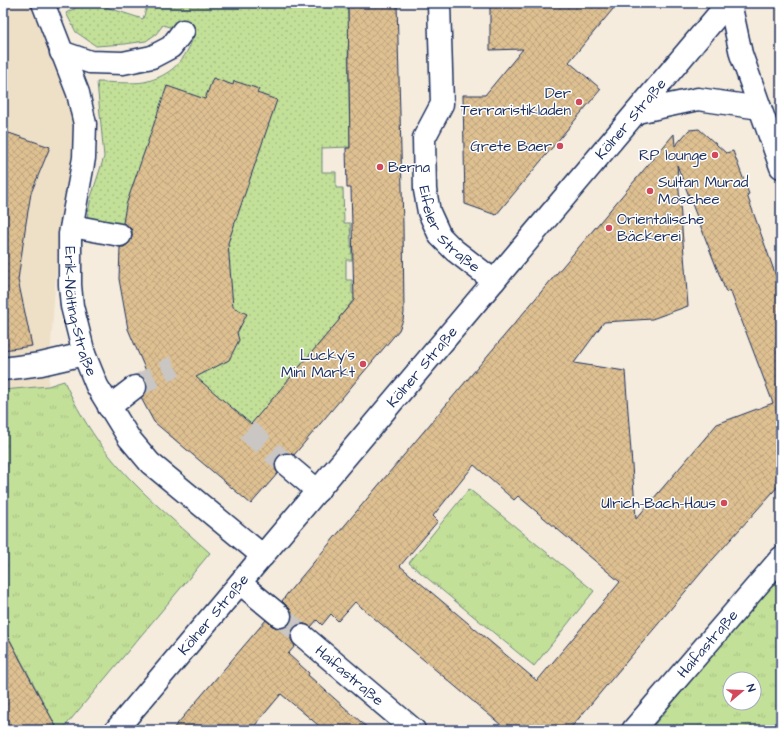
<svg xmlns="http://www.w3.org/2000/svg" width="784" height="733" viewBox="0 0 784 733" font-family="'Architects Daughter',sans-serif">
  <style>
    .built { fill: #eedfc7 }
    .grass { fill: url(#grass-tufts); stroke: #6f887b; fill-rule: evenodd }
    .garden { fill: url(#garden-dots); stroke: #6f887b }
    .building { fill: url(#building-cross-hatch); stroke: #1b2f5e; fill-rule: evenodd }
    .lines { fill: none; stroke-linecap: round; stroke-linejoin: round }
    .minor-tunnel { stroke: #c9c6c4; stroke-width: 22; stroke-dasharray: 22 11; stroke-linecap: butt }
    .minor-casing { stroke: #1b2f5e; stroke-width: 25 }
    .major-casing { stroke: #1b2f5e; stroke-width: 25 }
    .minor { stroke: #fff; stroke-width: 22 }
    .major { stroke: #fff; stroke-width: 22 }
    .poi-dot { fill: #d1495b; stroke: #fff; stroke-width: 1.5 }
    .labels { text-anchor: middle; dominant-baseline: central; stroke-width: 3; stroke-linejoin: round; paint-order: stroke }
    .poi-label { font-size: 15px; fill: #1b2f5e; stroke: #fff; text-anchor: end }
    .street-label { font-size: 15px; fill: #1b2f5e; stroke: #fff }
  </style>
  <defs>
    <pattern id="grass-tufts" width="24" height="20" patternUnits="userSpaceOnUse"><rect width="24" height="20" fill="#c3e098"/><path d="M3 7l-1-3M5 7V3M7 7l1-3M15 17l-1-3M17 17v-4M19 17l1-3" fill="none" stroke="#a7c085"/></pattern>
    <pattern id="garden-dots" width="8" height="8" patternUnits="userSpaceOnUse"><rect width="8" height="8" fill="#c3e098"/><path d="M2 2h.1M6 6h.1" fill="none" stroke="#a7c085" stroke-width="1.8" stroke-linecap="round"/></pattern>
    <pattern id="building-cross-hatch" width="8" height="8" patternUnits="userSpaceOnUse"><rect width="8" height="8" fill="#dec091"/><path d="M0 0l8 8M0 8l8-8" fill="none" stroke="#bea57f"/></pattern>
  </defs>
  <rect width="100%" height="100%" fill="#f5ecde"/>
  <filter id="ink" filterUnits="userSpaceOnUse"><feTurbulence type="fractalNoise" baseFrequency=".025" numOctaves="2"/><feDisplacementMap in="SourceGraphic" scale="8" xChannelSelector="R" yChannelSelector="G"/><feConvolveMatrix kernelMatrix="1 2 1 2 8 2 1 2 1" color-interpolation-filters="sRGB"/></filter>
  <g filter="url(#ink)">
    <!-- built -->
    <polygon class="built" points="3,3 40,3 82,128 59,231 48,386 3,390"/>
    <!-- grass -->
    <g class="grass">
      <path d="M64,381c11,24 24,47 40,68 30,39 70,71 106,104l-148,177h-4l-49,-92 -6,3v-251l45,-4z"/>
      <polygon points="469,489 594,591 534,666 409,563"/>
      <path d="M781,573v157h-131zM730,679h24v24h-24z"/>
    </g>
    <!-- garden -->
    <path class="garden" d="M84,3h9l50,16 5,-16h199l1,18 5,1 1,23 -6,1 2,101 -28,1v24h14v16h7l1,35h6l2,37h-6v20h6v13l4,4 -18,22 1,2 -97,115 -53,-46 -14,-154 -89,-13 5,-26 13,-40 -7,-75c12,0 36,2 47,0 27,-6 42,-22 50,-47l-31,-10 -7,9 -10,7 -21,3 -29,2 -20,-14 -10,-19z"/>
    <!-- building -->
    <g class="building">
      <polygon points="348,3 397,3 403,225 404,313 403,320 399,330 294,455 289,453 283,453 277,457 275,463 275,469 278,473 251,504 154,422 141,398 146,392 147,385 145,379 138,375 146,371 128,329 119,279 120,247 124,247 129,243 132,237 132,230 128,226 123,223 126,205 167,86 205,99 213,78 233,85 234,81 259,89 257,93 277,100 228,243 233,307 247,314 237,333 239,340 229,360 196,377 251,424 340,319 339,318 354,300 351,188 347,188 346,148 350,148"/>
      <polygon points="490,3 618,3 569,62 601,89 496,215 465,204 463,95 485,95 523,49 490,50"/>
      <path d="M699,129l27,24 7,-2 16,43 -2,1 34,95v193l-75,84 -137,163h-62l-152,-128 -17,19 -7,-7 -9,11 -5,-5 -6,7 -6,-3h-7l-4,4 -3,5v7l4,6 -7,8 21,19 -1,2 62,55h-46l-43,-36 -30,36h-79l94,-110 6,6 6,2h7l4,-4 3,-6v-6l-4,-5 -6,-6 5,-7 387,-460 1,12 14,-16zM677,165l49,127 4,-2 43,113 -56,21 -81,95 -11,-148 -51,-8 30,-41 48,-3 36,-13zM474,465l40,35 4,-4 102,86 -83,99 -137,-115 38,-45 -5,-5z"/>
      <polygon points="3,131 50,147 31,193 26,223 18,280 32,346 3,350"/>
      <polygon points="3,627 35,688 58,730 3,730"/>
    </g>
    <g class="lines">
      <!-- minor-tunnel -->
      <g class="minor-tunnel">
        <polyline points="135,387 175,366"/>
        <polyline points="247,430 287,465"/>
        <polyline points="280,616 303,636"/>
      </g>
      <defs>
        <g id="minor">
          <path id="s1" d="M43,3l35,90 7,31 -1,34 -14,76v51l2,21 12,48 13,32 32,52 21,25 113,93"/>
          <path id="s2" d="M439,3l3,101 -18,34 1,52 4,22 11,24 14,14 40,31"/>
          <polyline points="730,3 741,54 781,167"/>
          <polyline points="61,52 90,62 123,63 152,57 171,47 183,31"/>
          <polyline points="637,112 698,99 760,108"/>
          <polyline points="72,226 120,235"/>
          <polyline points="3,369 41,364 84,354"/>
          <polyline points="109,407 135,387"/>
          <polyline points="287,465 318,491"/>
          <polyline points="240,583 280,616"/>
          <path id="s3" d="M303,636l111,94"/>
          <path id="s4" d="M633,730l148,-172"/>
        </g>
        <g id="major">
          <path id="s5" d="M116,730l612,-727"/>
        </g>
      </defs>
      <!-- minor casing -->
      <use href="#minor" class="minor-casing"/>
      <!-- major casing -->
      <use href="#major" class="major-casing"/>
      <!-- minor -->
      <use href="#minor" class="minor"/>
      <!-- major -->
      <use href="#major" class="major"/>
    </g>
  </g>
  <!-- markers -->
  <g class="poi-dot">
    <circle cx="579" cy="102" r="4"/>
    <circle cx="560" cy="146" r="4"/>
    <circle cx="715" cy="155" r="4"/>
    <circle cx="380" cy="167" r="4"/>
    <circle cx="650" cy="191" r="4"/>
    <circle cx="609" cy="228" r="4"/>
    <circle cx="363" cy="364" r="4"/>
    <circle cx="724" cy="503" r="4"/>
  </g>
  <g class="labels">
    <!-- poi labels -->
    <g class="poi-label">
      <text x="571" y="93">Der<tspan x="571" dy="17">Terraristikladen</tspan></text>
      <text x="552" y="146">Grete Baer</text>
      <text x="707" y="155">RP lounge</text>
      <text x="388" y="167" text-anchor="start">Berna</text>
      <text x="658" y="182" text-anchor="start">Sultan Murad<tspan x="658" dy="17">Moschee</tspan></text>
      <text x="617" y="219" text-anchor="start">Orientalische<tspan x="617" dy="17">Bäckerei</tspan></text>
      <text x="355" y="355">Lucky's<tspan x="355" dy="17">Mini Markt</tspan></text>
      <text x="716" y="503">Ulrich-Bach-Haus</text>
    </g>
    <!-- street labels -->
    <g class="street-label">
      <text stroke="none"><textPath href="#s5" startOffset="799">Kölner Straße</textPath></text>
      <text stroke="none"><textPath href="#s2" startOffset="239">Eifeler Straße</textPath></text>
      <text stroke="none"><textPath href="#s1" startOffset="318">Erik-Nölting-Straße</textPath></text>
      <text stroke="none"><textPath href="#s5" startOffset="475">Kölner Straße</textPath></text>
      <text stroke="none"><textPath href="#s5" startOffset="151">Kölner Straße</textPath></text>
      <text stroke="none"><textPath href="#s4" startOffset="114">Haifastraße</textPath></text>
      <text stroke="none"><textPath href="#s3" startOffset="61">Haifastraße</textPath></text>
    </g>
  </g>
  <!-- margin -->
  <rect width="784" height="733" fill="none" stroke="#fff" stroke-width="16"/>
  <rect x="8" y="8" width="768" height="717" fill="none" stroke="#1b2f5e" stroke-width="1.5" filter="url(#ink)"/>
  <!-- north arrow -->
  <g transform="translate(742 691) rotate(71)"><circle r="19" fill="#ffffff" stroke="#a4acbf"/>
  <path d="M0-3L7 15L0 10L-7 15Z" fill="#d1495b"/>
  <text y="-6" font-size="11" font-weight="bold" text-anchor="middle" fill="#1b2f5e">N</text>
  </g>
</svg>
